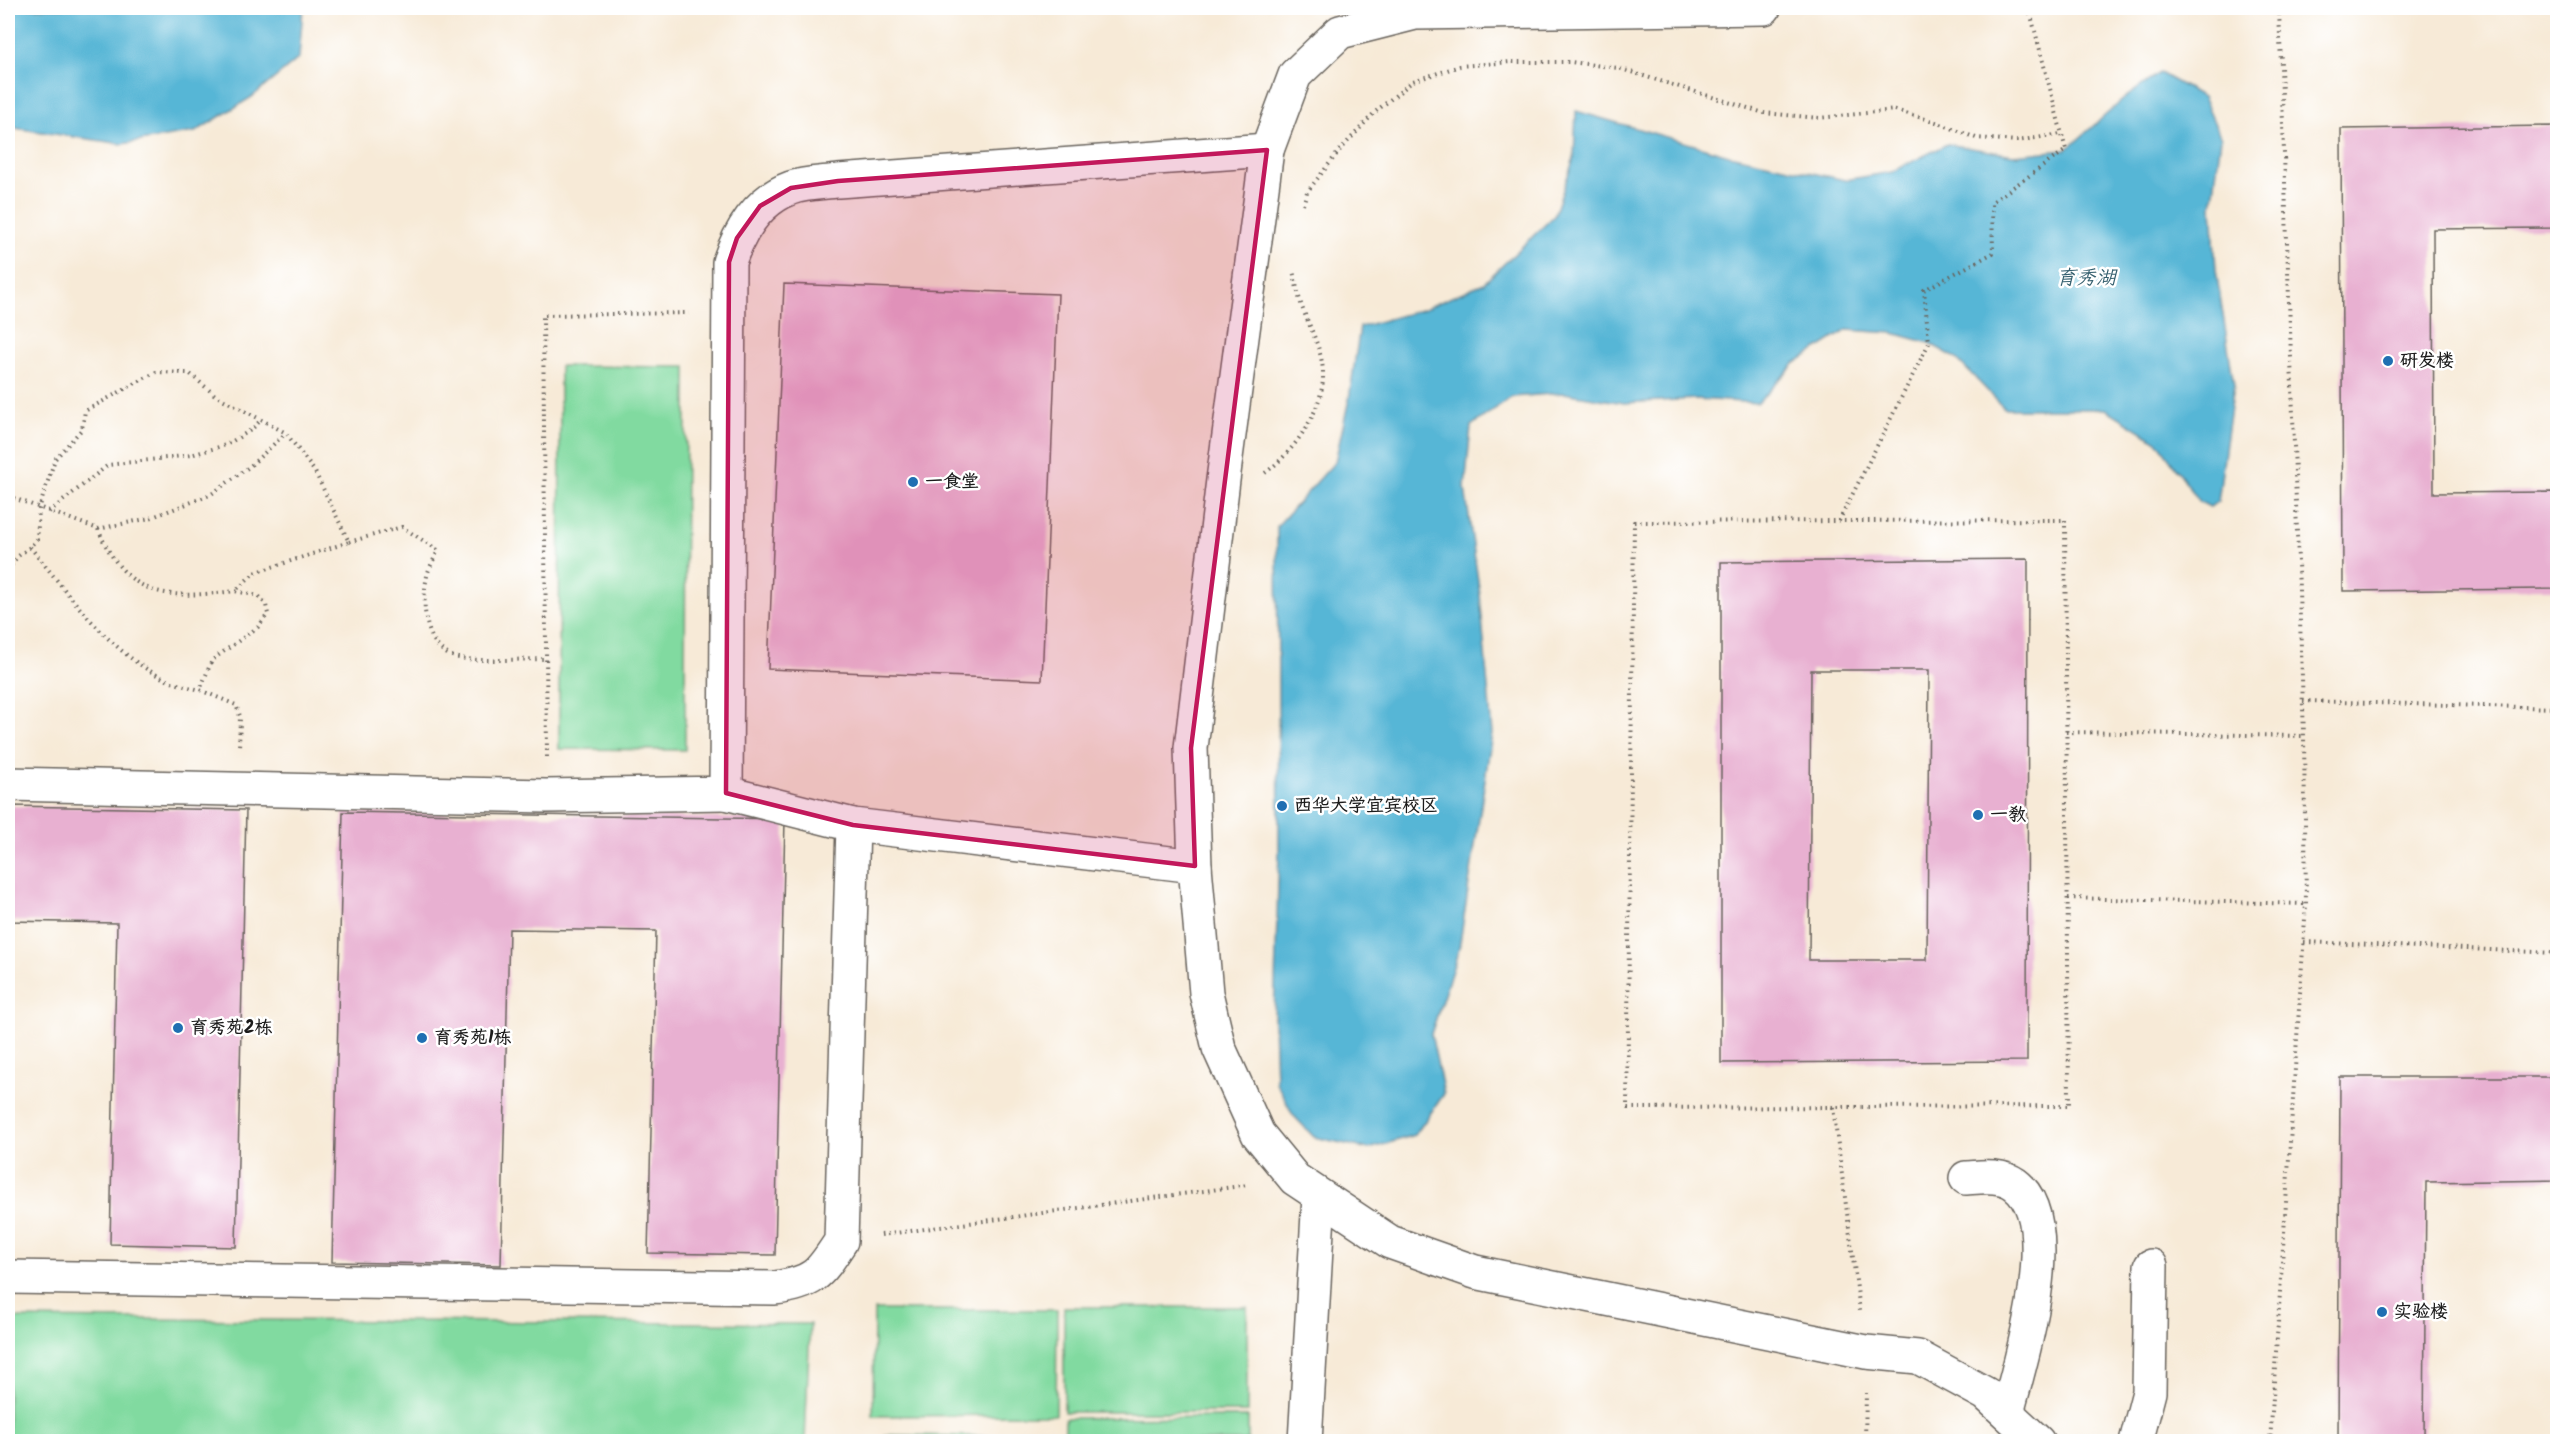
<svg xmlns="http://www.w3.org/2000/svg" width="2565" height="1449" viewBox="0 0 2565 1449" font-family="Kalam,'LXGW WenKai TC',sans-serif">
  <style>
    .green { fill: #81daa0; stroke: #4e7b5e; stroke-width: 1.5 }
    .water { fill: #57b6d6; stroke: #3a6979; stroke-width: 1.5 }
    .building { fill: #e8b0d1; fill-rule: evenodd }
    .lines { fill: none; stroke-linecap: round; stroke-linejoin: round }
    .minor-casing { stroke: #69645d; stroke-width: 36 }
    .path { stroke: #69645d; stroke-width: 4; stroke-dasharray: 1.5 4.5; stroke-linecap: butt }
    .minor { stroke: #fff; stroke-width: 33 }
    .marked { fill: #c2185b; fill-opacity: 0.2; stroke: #c2185b; stroke-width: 4.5; stroke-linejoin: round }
    .poi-dot { fill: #1f6fb2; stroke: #fff; stroke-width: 2 }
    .labels { text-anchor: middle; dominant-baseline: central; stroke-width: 5; stroke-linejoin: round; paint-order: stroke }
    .poi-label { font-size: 18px; font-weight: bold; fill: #1c1c1c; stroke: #fff; text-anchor: start }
    .water-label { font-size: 20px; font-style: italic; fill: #376170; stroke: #fff }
  </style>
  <rect width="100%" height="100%" fill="#fff"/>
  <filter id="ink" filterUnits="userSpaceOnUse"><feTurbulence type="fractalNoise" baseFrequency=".0167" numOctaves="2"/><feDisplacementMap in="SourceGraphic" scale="12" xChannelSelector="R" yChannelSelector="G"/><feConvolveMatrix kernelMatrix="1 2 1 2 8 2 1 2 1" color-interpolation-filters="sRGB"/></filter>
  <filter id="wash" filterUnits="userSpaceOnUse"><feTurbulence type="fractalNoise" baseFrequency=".008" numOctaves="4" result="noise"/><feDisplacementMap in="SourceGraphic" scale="24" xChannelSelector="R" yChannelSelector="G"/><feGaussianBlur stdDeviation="1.35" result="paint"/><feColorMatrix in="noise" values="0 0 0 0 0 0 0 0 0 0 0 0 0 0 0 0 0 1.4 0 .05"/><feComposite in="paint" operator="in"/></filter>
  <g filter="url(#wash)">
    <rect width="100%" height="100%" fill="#f7ead7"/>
    <!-- green -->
    <g class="green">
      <polygon points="560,366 686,367 685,750 559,749"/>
      <rect x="1064" y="1307" width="183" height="105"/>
      <polygon points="874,1310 1057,1310 1056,1415 873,1416"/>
      <polygon points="8,1318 810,1324 805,1441 8,1441"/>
      <polygon points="1248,1417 1248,1441 1065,1441 1065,1418"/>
      <polygon points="885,1435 1053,1437 1053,1441 885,1442"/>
    </g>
    <!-- water -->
    <g class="water">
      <polygon points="8,8 303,8 299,58 252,97 195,132 122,144 8,127"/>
      <polygon points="2160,73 2203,97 2221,138 2212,207 2216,270 2234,385 2218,501 2210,507 2200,502 2157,441 2106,409 2005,409 1956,358 1929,343 1893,333 1847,330 1795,363 1758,403 1696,399 1624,403 1564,393 1512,397 1471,426 1465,488 1480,595 1492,734 1459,949 1431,1034 1444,1094 1415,1135 1369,1149 1314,1137 1293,1115 1276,1082 1274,1020 1279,849 1277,526 1335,462 1349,399 1360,327 1424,309 1484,283 1554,216 1574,158 1576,111 1729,155 1845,180 1892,172 1947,144 2013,155 2066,150 2126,97"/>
    </g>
    <g id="blocks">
      <!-- building -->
      <g class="building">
        <polygon points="2558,126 2558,228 2433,229 2434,493 2558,492 2558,589 2343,591 2341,129"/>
        <polygon points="784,284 1058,294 1042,680 768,669"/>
        <path d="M2028,559l-1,502 -306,2v-501zM1811,670h118l-2,290h-118z"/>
        <polygon points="8,806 246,810 236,1247 110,1244 117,923 8,921"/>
        <polygon points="343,812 785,819 775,1255 648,1253 656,931 509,929 501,1265 332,1262"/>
        <polygon points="2340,1077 2558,1077 2558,1180 2426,1182 2424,1442 2338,1442"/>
      </g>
    </g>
  </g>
  <g filter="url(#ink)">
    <use href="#blocks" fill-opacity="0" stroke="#69645d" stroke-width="1.5"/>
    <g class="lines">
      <defs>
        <g id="minor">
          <polyline points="1764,8 1415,13 1340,32 1295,75 1267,150 1223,480 1191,748 1195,866 1206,993 1219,1048 1258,1134 1295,1179 1390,1242 1475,1272 1866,1352 1918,1357 1986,1394 2038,1442"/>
          <path d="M8,784l538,12 180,-3 3,-531c11,-32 29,-62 62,-74 14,-5 32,-5 47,-7l429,-31"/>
          <polyline points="726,793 853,825 1195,866"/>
          <path d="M1966,1178c15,-1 35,-4 49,6 50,37 5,179 -8,229"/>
          <path d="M8,1277l767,11c40,-5 45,-15 66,-47l12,-416"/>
          <polyline points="1305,1442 1319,1196"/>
          <polyline points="2136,1442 2149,1392 2151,1266"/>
        </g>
      </defs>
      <!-- minor casing -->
      <use href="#minor" class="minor-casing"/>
      <!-- path -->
      <g class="path">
        <polyline points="1303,205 1307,192 1340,150 1375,112 1413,81 1460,66 1511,62 1570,62 1618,68 1764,113 1819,118 1895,110 1936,122 1976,138 2017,141 2061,134"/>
        <path d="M1265,473c28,-20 60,-64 58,-101 -1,-23 -13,-44 -21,-65 -4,-12 -6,-24 -9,-36"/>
        <polyline points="8,496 98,529 150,518 210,495 249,467 286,433"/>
        <polyline points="49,512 108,465 191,455 226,445 251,430 260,421"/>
        <polygon points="2065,520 2069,1106 1627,1108 1634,522"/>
        <polyline points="1839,521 1929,343 1924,290 1993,253 1992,202 2066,150 2029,8"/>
        <path d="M98,529c30,71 69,70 137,62"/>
        <path d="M349,542l53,-15 36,23c-3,8 -9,17 -11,26 -6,28 -3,76 32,82 24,4 63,1 88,1"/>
        <path d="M30,547c41,49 79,107 139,134 10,4 21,6 31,9"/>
        <polyline points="8,570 17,557 30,547 37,539 39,509 55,459 82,429 85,411 156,372 189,373 215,395 286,433 315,472 349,542 254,573 235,591 259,596 266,605 268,614 258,627 212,660 200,690 236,705 240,716 239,749"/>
        <polyline points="2303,701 2558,708"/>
        <polyline points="2066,732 2304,736"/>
        <polyline points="547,757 543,315 689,313"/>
        <polyline points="2068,898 2306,904"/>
        <polyline points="2304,942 2558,953"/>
        <polyline points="1833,1107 1860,1311"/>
        <polyline points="881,1235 1248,1185"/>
        <polyline points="1865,1442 1866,1393"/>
        <polyline points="2270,1442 2306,904 2304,736 2279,8"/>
      </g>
      <!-- minor -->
      <use href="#minor" class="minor"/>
    </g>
  </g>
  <!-- marked area -->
  <path class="marked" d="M1267,150l-76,598 4,118 -342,-41 -127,-32 3,-531 8,-24 23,-32 31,-18 47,-7z"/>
  <!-- markers -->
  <g class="poi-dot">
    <circle cx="2388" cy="361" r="6"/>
    <circle cx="913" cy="482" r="6"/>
    <circle cx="1282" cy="806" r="6"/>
    <circle cx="1978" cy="815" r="6"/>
    <circle cx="178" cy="1028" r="6"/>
    <circle cx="422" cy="1038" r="6"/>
    <circle cx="2382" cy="1312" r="6"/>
  </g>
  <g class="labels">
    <!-- poi labels -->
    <g class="poi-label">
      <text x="2400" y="361">研发楼</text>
      <text x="925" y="482">一食堂</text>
      <text x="1294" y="806">西华大学宜宾校区</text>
      <text x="1990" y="815">一教</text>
      <text x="190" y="1028">育秀苑2栋</text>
      <text x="434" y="1038">育秀苑1栋</text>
      <text x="2394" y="1312">实验楼</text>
    </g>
    <!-- water labels -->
    <g class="water-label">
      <text x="2086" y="279">育秀湖</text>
    </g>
  </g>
  <!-- margin -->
  <rect width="2565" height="1449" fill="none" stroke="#fff" stroke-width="30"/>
</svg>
